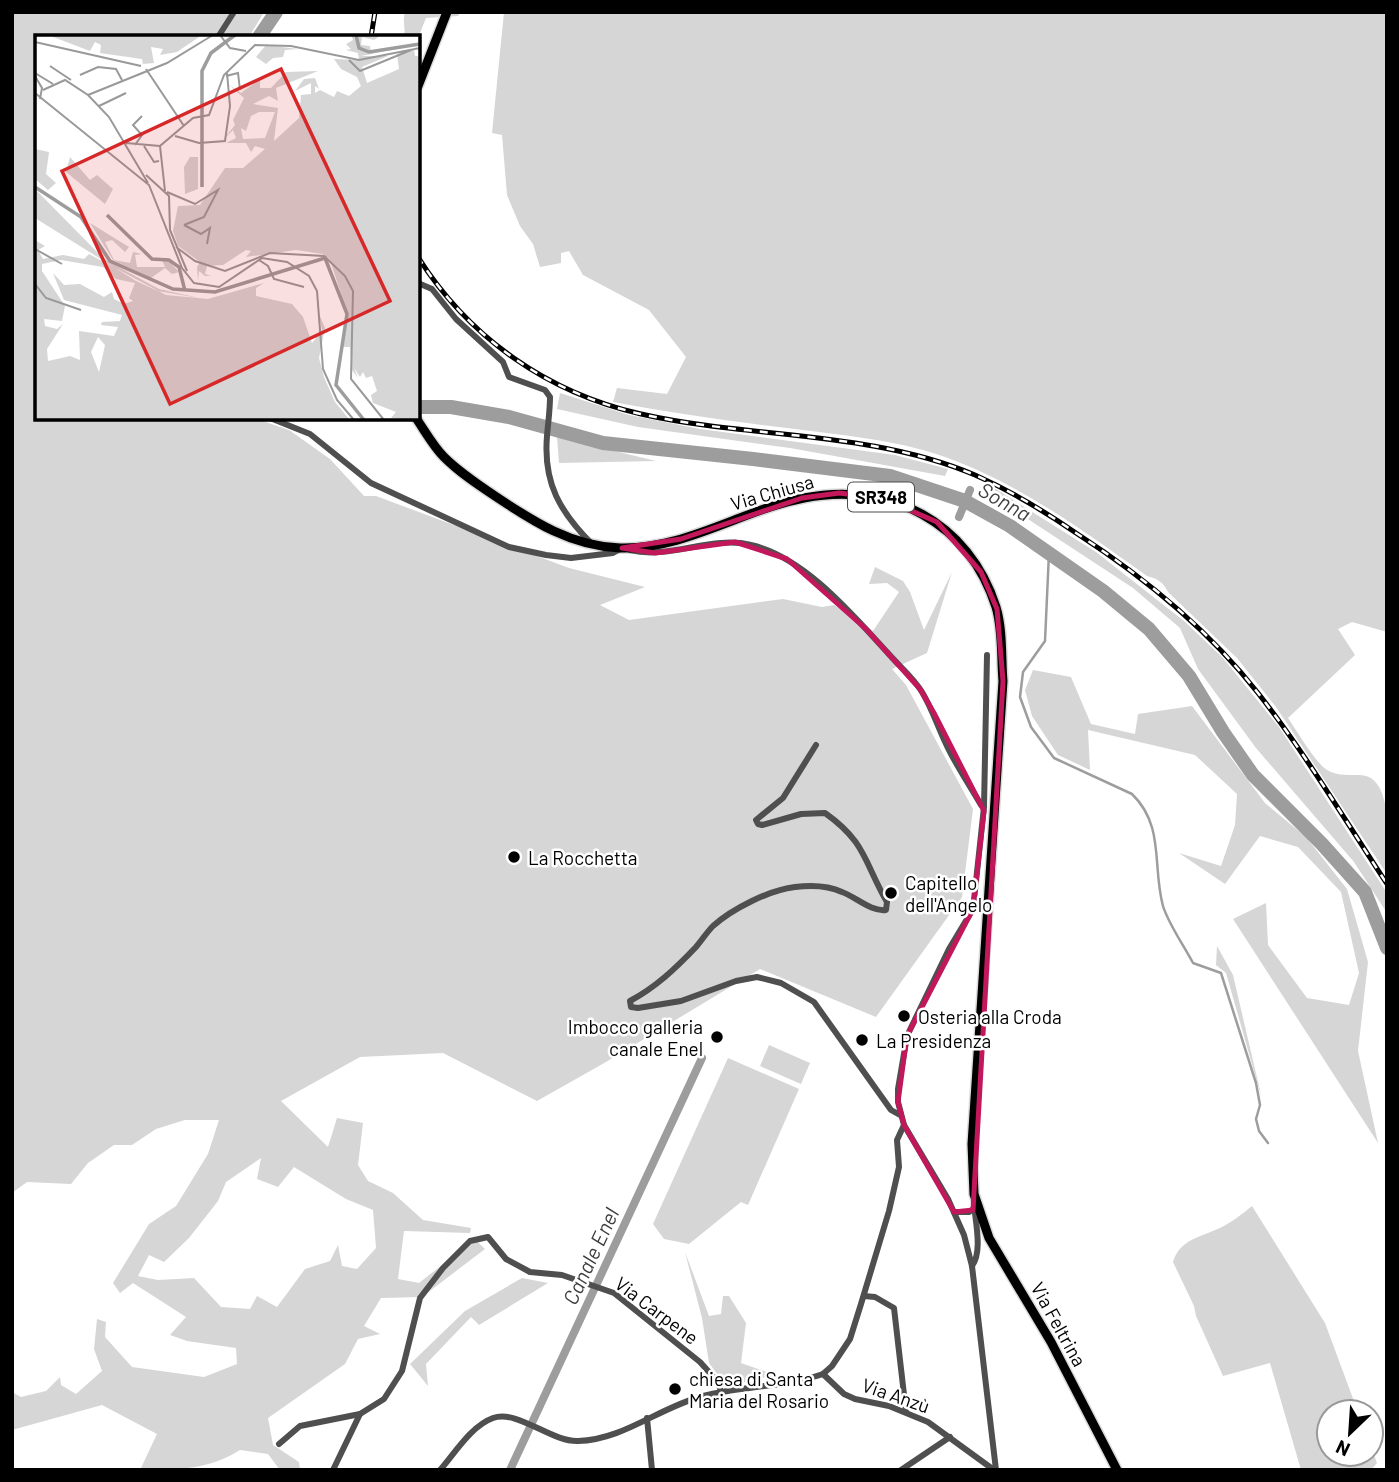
<svg xmlns="http://www.w3.org/2000/svg" width="1399" height="1482" viewBox="0 0 1399 1482" font-family="Barlow,sans-serif">
  <style>
    .green { fill: #d6d6d6; fill-rule: evenodd }
    .lines { fill: none; stroke-linecap: round; stroke-linejoin: round }
    .stream { stroke: #9d9d9d; stroke-width: 2.5 }
    .canal { stroke: #9d9d9d; stroke-width: 8 }
    .river { stroke: #9d9d9d; stroke-width: 14 }
    .primary-casing { stroke: #dbdbdb; stroke-width: 12 }
    .minor { stroke: #4f4f4f; stroke-width: 6 }
    .primary { stroke: #000; stroke-width: 9 }
    .rail-casing { stroke: #000; stroke-width: 5 }
    .rail { stroke: #fff; stroke-width: 2.5; stroke-dasharray: 8; stroke-linecap: butt }
    .marked { fill: none; stroke: #c2185b; stroke-width: 5; stroke-linejoin: round }
    .poi-dot { fill: #000; stroke: #fff; stroke-width: 2.5 }
    .labels { text-anchor: middle; dominant-baseline: central; stroke-width: 5; stroke-linejoin: round; paint-order: stroke }
    .shield { fill: #fff; stroke: #4c4c4c; stroke-width: 2 }
    .shield-label { font-size: 18px; font-weight: bold; fill: #000 }
    .street-label { font-size: 19px; fill: #000; stroke: #fff }
    .poi-label { font-size: 19px; fill: #000; stroke: #fff; text-anchor: start }
    .water-label { font-size: 21px; font-style: italic; fill: #3e3e3e; stroke: #fff }
    .inset-river { fill: none; stroke: #9d9d9d; stroke-width: 3.5 }
    .inset-road { fill: none; stroke: #999; stroke-width: 2 }
    .view { fill: #d62828; fill-opacity: 0.15; stroke: #d62828; stroke-width: 3.5 }
    .inset-edge { fill: none; stroke: #000; stroke-width: 3.5 }
  </style>
  <rect width="100%" height="100%" fill="#fff"/>
  <!-- green -->
  <g class="green">
    <path d="M12,12h252l-15,25h-212v381h217l35,12 41,29 34,37h12l193,72 76,19 -45,18 29,15 154,-21 39,8 12,-2 39,26 26,-39 -12,-9 -18,1 6,-17 28,14 7,11 14,38 28,-58 -25,81 -35,16 14,16 67,124 -11,88 -86,120 -116,-48 -154,93 -69,39 -94,-48 -83,4 -79,44 47,46 9,-29 26,5 -5,42 10,16 25,12 30,27 48,8 -1,5 -66,-2 -6,48 21,4 56,-44 10,10 -63,48 -41,1 -17,28 16,8 -22,5 -13,25 -77,54 5,27 26,17 1,8h-20l-12,-16 -28,-4c-31,20 -64,20 -100,20l17,-36 -55,-29 -90,25v-38l9,5 25,-6 14,-14 1,8 15,9 26,-23 -8,-22 3,-30 9,3 -1,15 27,30 72,10 33,-13 -1,-16 -49,-7 -17,-6 16,-18 -53,-34 -13,10 -7,-10 36,-59 27,-18 32,-52 11,-34h-34l-29,9 -24,16h-18l-26,18 -17,21 -44,-2 -15,11zM261,1158l-4,21 21,8 16,-20 52,32 27,11 3,38 -19,21 -15,-3 -4,-21 -8,16 -25,8 -28,38 -20,-11 -7,13 -29,-2 -27,-29 -36,2 -20,-4 11,-21 15,7 25,-24 29,-37 8,-19z"/>
    <path d="M405,12h55l-2,4 -32,2 -8,20 -14,-1c2,-9 -2,-16 1,-25z"/>
    <path d="M504,12h883v620l-35,-10 -14,7 17,26 -67,63c9,13 27,44 39,52 16,9 30,2 42,7 25,13 18,73 18,97l-111,-167 -39,-49 -69,-66c-5,-10 -10,-13 -21,-16 -63,-45 -129,-93 -202,-119 -51,-18 -105,-22 -158,-29 -58,-7 -116,-15 -174,-26l4,-14 50,6 19,-37 -37,-47 -66,-35 -14,-24 -8,2v10l-21,4 -7,-23 -13,-18 -13,-31 -5,-60 -10,-2z"/>
    <polygon points="560,393 629,415 700,429 895,455 948,469 945,476 790,448 638,427 557,409"/>
    <polygon points="557,437 656,461 559,463"/>
    <polygon points="991,486 1096,552 1184,621 1223,658 1279,727 1387,893 1387,913 1354,862 1256,748 1198,669 1180,628 1133,588 988,493"/>
    <polygon points="1033,670 1071,677 1091,724 1135,734 1138,714 1192,706 1265,803 1306,837 1347,889 1368,962 1358,1051 1378,1143 1233,919 1266,903 1268,945 1307,998 1349,1005 1359,973 1341,892 1298,847 1260,836 1225,884 1179,853 1221,866 1235,825 1237,794 1195,755 1088,730 1090,770 1058,755 1032,716 1025,690"/>
    <polygon points="1217,946 1233,975 1262,1099 1226,973 1216,965"/>
    <polygon points="769,1045 810,1063 801,1084 760,1066"/>
    <polygon points="728,1058 799,1089 748,1205 741,1202 689,1244 664,1239 653,1224"/>
    <path d="M1252,1206l73,117 33,89h-29v42h42v-7l6,16 -6,7h-70l-31,-107 -47,13 -27,-60 -2,-10 -21,-44c7,-23 28,-25 47,-34 12,-6 21,-13 32,-22z"/>
    <polygon points="685,1252 709,1316 721,1314 723,1296 729,1296 746,1323 741,1363 776,1375 726,1386 709,1363 702,1318"/>
    <polygon points="522,1278 548,1283 479,1325 471,1317 426,1364 428,1386 410,1364 465,1311"/>
  </g>
  <g class="lines">
    <!-- stream -->
    <path class="stream" d="M1049,553l-4,88 -22,31 -3,25 11,30 23,31 78,36c33,32 20,72 31,112 5,17 21,40 30,57l28,10 35,110 4,22 -4,14 3,12 9,12"/>
    <!-- canal -->
    <g class="canal">
      <polyline points="959,517 970,490"/>
      <polyline points="510,1470 702,1058"/>
    </g>
    <!-- river -->
    <g class="river">
      <polyline points="259,37 276,12"/>
      <polyline points="418,407 451,407 509,417 603,443 753,459 890,476 965,501 1010,526 1103,591 1149,629 1189,676 1223,732 1253,775 1322,844 1365,892 1387,948"/>
    </g>
    <defs>
      <g id="primary">
        <polyline points="418,86 447,12"/>
        <path d="M416,418c9,13 17,28 28,39 15,15 33,27 51,39 39,26 76,50 125,52 64,2 122,-38 184,-50 86,-17 165,24 192,109 7,23 5,51 7,74l-31,463 2,50 15,44 62,104 66,128"/>
      </g>
    </defs>
    <!-- primary casing -->
    <use href="#primary" class="primary-casing"/>
    <!-- minor -->
    <g class="minor">
      <polyline points="218,37 234,12"/>
      <path d="M418,283l14,6 24,30 47,43 6,15 36,13 5,7c0,14 -2,26 -3,39 -4,47 13,76 45,108"/>
      <polyline points="270,418 310,434 371,483 509,547 546,555 571,558 613,553 620,549"/>
      <path d="M630,550c40,10 81,-15 121,-5 53,12 100,68 136,107 11,13 26,25 35,40 11,18 17,39 27,58 9,18 21,36 32,55l3,2"/>
      <polyline points="987,655 984,807 973,909 949,949 907,1036 898,1089 898,1102 904,1125 948,1199 964,1235 972,1266 996,1470"/>
      <path d="M816,745l-33,53 -27,22 2,4 4,1 39,-11 24,-1c41,29 39,49 62,89l-1,8c-15,2 -30,-13 -44,-18 -15,-7 -31,-7 -47,-5 -26,3 -63,22 -82,39 -6,6 -11,14 -17,21 -21,22 -40,40 -66,54l1,6 7,1 43,-7 55,-20 21,-4 24,6 33,19 77,108 9,5"/>
      <polyline points="954,1212 969,1212 975,1208"/>
      <path d="M972,1266c11,-15 3,-45 2,-63"/>
      <polyline points="864,1296 875,1297 894,1308 906,1412"/>
      <polyline points="823,1374 844,1394 855,1399 889,1406 928,1422 994,1470"/>
      <polyline points="647,1418 652,1470"/>
      <polyline points="279,1444 300,1426 360,1414"/>
      <polyline points="333,1470 360,1414 384,1399 402,1371 420,1298 443,1268 470,1241 488,1237 506,1259 530,1272 562,1275 614,1293 700,1362 718,1382 721,1392"/>
      <path d="M440,1470c15,-17 31,-44 53,-52 24,-9 58,24 85,23 45,-1 82,-34 125,-45 39,-10 82,-9 120,-22l9,-8 18,-27 11,-35 28,-93 10,-44 -2,-27 7,-15"/>
      <polyline points="901,1470 950,1437"/>
    </g>
    <!-- primary -->
    <use href="#primary" class="primary"/>
    <defs>
      <g id="rail">
        <polyline points="371,37 375,12"/>
        <path d="M418,257c51,81 130,136 223,157 111,25 228,16 334,61 36,16 69,36 101,58 68,44 131,95 182,160 47,60 87,127 129,191"/>
      </g>
    </defs>
    <!-- rail casing -->
    <use href="#rail" class="rail-casing"/>
    <!-- rail -->
    <use href="#rail" class="rail"/>
  </g>
  <!-- marked area -->
  <path class="marked" d="M839,493l43,5 55,24 44,50 16,37 6,72 -30,529 -19,2 -50,-87 -6,-23 9,-66 66,-127 11,-98 -50,-98 -14,-24 -54,-60 -79,-70 -52,-17 -80,11 -33,-5 59,-9 121,-41z"/>
  <!-- markers -->
  <g class="poi-dot">
    <circle cx="514" cy="857" r="7"/>
    <circle cx="891" cy="893" r="7"/>
    <circle cx="904" cy="1016" r="7"/>
    <circle cx="717" cy="1037" r="7"/>
    <circle cx="862" cy="1040" r="7"/>
    <circle cx="675" cy="1389" r="7"/>
  </g>
  <g class="labels">
    <!-- shield labels -->
    <rect class="shield" x="848" y="482.5" width="66" height="29" rx="5"/>
    <g class="shield-label">
      <text x="881" y="497">SR348</text>
    </g>
    <!-- street labels -->
    <g class="street-label">
      <text transform="translate(772 492) rotate(-16)">Via Chiusa</text>
      <text transform="translate(657 1310) rotate(37)">Via Carpene</text>
      <text transform="translate(1059 1324) rotate(61)">Via Feltrina</text>
      <text transform="translate(896 1395) rotate(19)">Via Anzù</text>
    </g>
    <!-- poi labels -->
    <g class="poi-label">
      <text x="528" y="857">La Rocchetta</text>
      <text x="905" y="882">Capitello<tspan x="905" dy="22">dell'Angelo</tspan></text>
      <text x="918" y="1016">Osteria alla Croda</text>
      <text x="703" y="1026" text-anchor="end">Imbocco galleria<tspan x="703" dy="22">canale Enel</tspan></text>
      <text x="876" y="1040">La Presidenza</text>
      <text x="689" y="1378">chiesa di Santa<tspan x="689" dy="22">Maria del Rosario</tspan></text>
    </g>
    <!-- water labels -->
    <g class="water-label">
      <text transform="translate(1005 501) rotate(30)">Sonna</text>
      <text transform="translate(590 1256) rotate(-65)">Canale Enel</text>
    </g>
  </g>
  <!-- overview -->
  <g transform="translate(35 35)">
    <rect width="385" height="385" fill="#fff"/>
    <path d="M13,0h154l-25,17 -17,3 3,-6 -12,-2 3,16 -11,1 -1,-5 -42,-6 1,-8 -6,-3 -5,9zM316,0h30l-7,5 -12,-3 -1,8 9,1 1,6 36,-5 -46,9h27l-26,11 5,16 32,-14 -2,-15 17,-4 1,6h5v364l-29,-2 5,-6 -23,-9 -2,-8 6,-4 -5,-15 -6,2 -3,-6 -3,5 -6,-9 4,10 -6,-8 -2,-23h-8l-3,15 9,-47 -18,-55 -7,-6 -27,-4 -50,7 5,-6 -5,-1 -23,15 -16,1 -2,8 6,2h-6l-6,-5 -1,10 -1,-14 3,-5 -22,-16 -5,-15 5,-25 22,-1 25,-37h18l22,-19 -10,-3 -4,6 -5,-9h-20l10,-5 -3,-8 -11,11 13,-16 -2,-5 11,-22 -16,-14 13,9 19,-14v9h11l15,-16 32,-1 -42,17 2,13 -9,-5 -16,8 25,4 -4,33 25,-23 2,-23 10,-1v-11l-16,8 9,-12 11,-1 4,11 -4,-3v7l5,-3 14,7 3,-6 12,5 12,-10 -4,-9 -16,-8 -7,-10 25,1 -1,-7 -12,-3 5,-1 -5,-5 7,-4zM224,77h16l-10,26 -22,1 -2,-11 5,3 5,-15zM231,10l32,4 -13,1 -2,7 -10,1 -7,6 -10,-7zM0,114l14,3 -3,22 10,9 -8,7 -13,-11zM35,122l20,23 7,-5 16,14 -8,15 -39,-32zM155,122h8v32l-13,5 -1,-27zM0,154l69,70 55,30 40,9 -41,-7 -22,-10 -101,-63zM55,188l39,24 -4,5 -13,-12 -7,2 9,18 16,3 3,-11 9,2 -7,1 2,12h28l-3,-7h6l11,12 -7,2 -7,-6 -14,10 -38,-18zM0,205l10,6 -7,4 5,9 20,-4 21,4 5,-5 77,41 42,4 56,-16 -8,5v8l36,8 11,13 9,26 10,-13 -3,-16 6,14 -6,30 5,19 11,25 15,18h-315zM26,225l42,7 13,12 19,4 -6,15 4,3 -9,3 -10,-5 -2,-7 -8,5 -24,-13 -16,1 -11,-12 11,27 58,15 -2,6 -18,1 -1,3 17,2 -4,9 -35,-5 1,29 -10,-4 -22,5 -1,-12 16,-25 -6,5 -12,-3 -1,-7 18,2 3,-15 -23,-35v-7zM63,302l7,8 -6,27 -8,-20z" fill="#d6d6d6" fill-rule="evenodd"/>
    <path class="inset-river" d="M321,0l3,13 10,4 51,-8M0,152l46,30 29,44 63,28 42,3 110,-34 22,56 -11,71 28,35M167,152v-116l9,-18 24,-18M72,180l45,44 17,1 10,7 6,24"/>
    <path class="inset-road" d="M185,0l10,13 16,3M0,7l106,24M314,25l11,11 51,-21M15,31l21,14M111,34l38,57M0,38l18,11M45,40l18,-8 18,2 6,11M0,41l7,12 -2,11M191,41l12,-3 2,17M8,55l22,-10 23,15 21,22 39,66M0,58l114,92 33,83 12,15 25,4 43,-29 25,4 22,14 8,15 6,78 14,31 17,20M53,60l79,-32 46,-28M64,71l27,-13M140,101l24,7 26,-2 5,-35 -3,-33M91,108l34,3M100,110l7,-10 -9,-10 9,-9M109,111l10,16 5,-1M111,140l23,21 1,34 17,41M130,156l-5,-45 33,-28 16,-3 15,-40 31,-30 36,1 68,14 61,-12M132,157l28,12 23,-14 -14,27 -20,8M149,190l17,9 9,-6 -3,16M141,212l19,14 30,10 45,-18 54,3 21,20 8,15 -2,88 33,41M0,214l27,15M224,225l9,6 6,13 30,8M0,249l11,14 35,12"/>
    <path class="view" d="M246,34l109,232 -220,103 -108,-233z"/>
    <rect width="385" height="385" class="inset-edge"/>
  </g>
  <!-- border -->
  <rect width="1399" height="1482" fill="none" stroke="#000000" stroke-width="28"/>
  <!-- north arrow -->
  <g transform="translate(1350 1433) rotate(205)"><circle r="33" fill="#ffffff" stroke="#999999" stroke-width="2"/>
  <path d="M0-5L12 26L0 18L-12 26Z" fill="#000000"/>
  <text y="-10" font-size="19" font-weight="bold" text-anchor="middle" fill="#000000">N</text>
  </g>
</svg>
